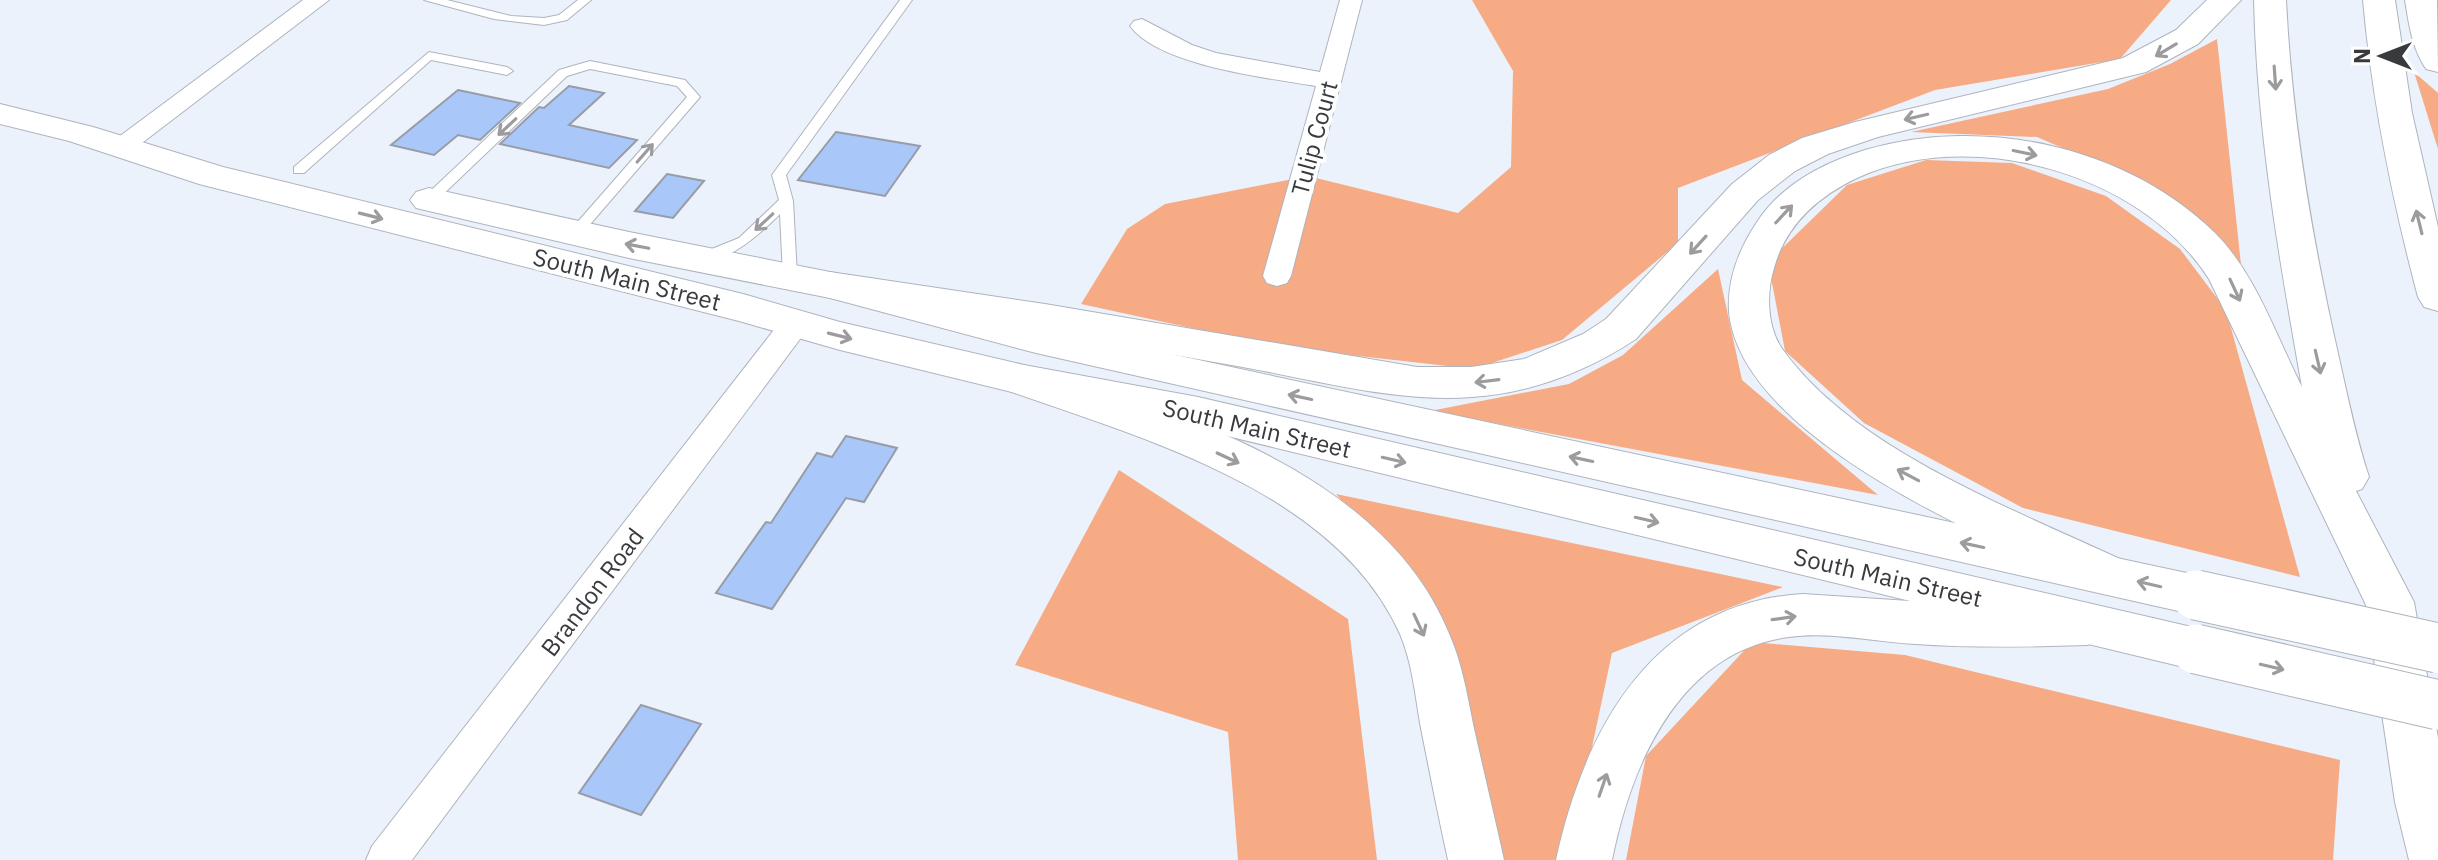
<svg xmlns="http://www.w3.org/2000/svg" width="2438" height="860" viewBox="0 0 2438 860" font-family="'IBM Plex Sans',sans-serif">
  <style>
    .green { fill: #f6ab85 }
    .building { fill: #aac7f9; stroke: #979ca6; stroke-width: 2 }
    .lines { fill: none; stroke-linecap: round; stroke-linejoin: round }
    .lane-casing { stroke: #aeb4bd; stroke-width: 2 }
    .street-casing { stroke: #aeb4bd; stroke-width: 2 }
    .primary-casing { stroke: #aeb4bd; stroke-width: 2 }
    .highway-casing { stroke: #aeb4bd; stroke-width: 2 }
    .lane { fill: #fff; fill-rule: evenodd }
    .street { fill: #fff; fill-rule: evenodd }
    .primary { fill: #fff; fill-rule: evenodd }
    .highway { fill: #fff; fill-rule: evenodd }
    .primary-bridge-casing { stroke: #aeb4bd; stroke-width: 51; stroke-linecap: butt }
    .primary-bridge { stroke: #fff; stroke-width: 49 }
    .oneway { stroke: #9c9c9e }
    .labels { text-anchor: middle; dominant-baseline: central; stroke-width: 8; stroke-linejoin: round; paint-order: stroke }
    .street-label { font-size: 24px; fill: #383a3e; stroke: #fefefe }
  </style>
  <rect width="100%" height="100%" fill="#ecf2fc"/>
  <!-- green -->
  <g class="green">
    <polygon points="1472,0 2171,0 2120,59 1935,90 1678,188 1678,243 1562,340 1474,369 1279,347 1081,304 1127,229 1165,204 1308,176 1458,213 1511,167 1513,71"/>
    <polygon points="2217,39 2242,274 2148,185 2037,137 1911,132 2108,89 2170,64"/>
    <polygon points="2414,72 2438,93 2438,149"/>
    <polygon points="1926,160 2012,163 2106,196 2180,249 2226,310 2300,577 2023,508 1864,423 1785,351 1768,262 1847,185"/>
    <polygon points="1718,269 1742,380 1878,495 1430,411 1569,384 1623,355"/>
    <polygon points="1119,470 1348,619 1377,860 1238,860 1228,732 1015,665"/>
    <polygon points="1336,494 1783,587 1612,653 1568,860 1496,860 1435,608"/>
    <polygon points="1752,642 1905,655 2340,760 2333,860 1626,860 1646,756"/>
  </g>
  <!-- building -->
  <g class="building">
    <polygon points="569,86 604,93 569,125 637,140 609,168 500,144 539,107 544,108"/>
    <polygon points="458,90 520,103 480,140 458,135 434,155 391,145"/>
    <polygon points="836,132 920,146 885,196 798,180"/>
    <polygon points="667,174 704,181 673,218 635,211"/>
    <polygon points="846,436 897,448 864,502 846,498 772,609 716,593 766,522 771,523 817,453 832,457"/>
    <polygon points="641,705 701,724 641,815 579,793"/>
  </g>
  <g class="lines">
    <defs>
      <g id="lane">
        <polygon points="424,0 447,0 511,16 544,18 559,15 578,0 591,0 567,20 544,25 494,19"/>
        <path d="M900,0h12l-126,175 7,26 4,75 -2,3 -5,2 -7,-5 -3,-62c-19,19 -55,52 -83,47l-2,-3 2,-3 42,-17 40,-38 -7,-25z"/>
        <polygon points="429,52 507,67 513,71 507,75 431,60 304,173 294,173 294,167"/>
        <polygon points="590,61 685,80 700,97 580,236 570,236 568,233 687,97 677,86 590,69 567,76 434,203 424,203 424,197 559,70"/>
      </g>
      <g id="street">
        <polygon points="303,0 329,0 138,146 120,146 116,141 120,136"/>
        <path d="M1340,0h22l-71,276 -4,7 -10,3 -10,-3 -4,-7 53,-190c-47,-8 -157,-20 -186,-60l4,-5 8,-2 50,26 24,8 104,19z"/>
        <polygon points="795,314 806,317 810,324 806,331 412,860 366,860 372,846 784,317"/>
      </g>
      <g id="primary">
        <polygon points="0,104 93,127 223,167 743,294 840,322 1024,365 1198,397 2196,628 2214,634 2221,649 2214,664 2196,670 1198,429 1024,395 840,350 739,321 199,184 69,141 0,124"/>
        <polygon points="429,188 629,232 830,272 1036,325 2196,575 2213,581 2220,595 2213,609 2196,615 1036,353 830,298 629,258 416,208 410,200 416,192"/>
      </g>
      <g id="highway">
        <path d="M2207,0h34l-43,44 -52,28 -268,65 -50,17 -33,17 -37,29 -122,139c-50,33 -105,54 -164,58 -76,6 -160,-18 -235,-31 -135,-24 -271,-46 -407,-68l-14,-4 -6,-9 6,-9 14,-4 215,32 372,63h54l53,-8 59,-25 23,-15 126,-135 37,-29 33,-17 53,-16 268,-64 53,-28z"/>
        <path d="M2254,0h32c6,122 26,239 53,358 9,40 17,80 30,119l-7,12 -6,2 58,111 24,136v122h-29l-14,-58 -29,-197 -157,-326c-68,-107 -239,-153 -352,-101 -40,19 -71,47 -83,90 -8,26 -7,60 9,82 72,100 228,158 337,209l7,14 -7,14 -17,6c-32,-11 -62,-28 -92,-43 -87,-41 -272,-130 -282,-238 -2,-33 10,-63 28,-90 24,-37 66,-59 108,-72 117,-35 262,-4 350,83 41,41 61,103 87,154 -23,-129 -45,-255 -48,-387z"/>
        <path d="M2363,0h32l17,113 26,114v84l-14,-4 -6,-10c-26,-98 -46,-196 -55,-297z"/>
        <path d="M2405,0h32l1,72 -12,-3c-14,-21 -17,-44 -21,-69z"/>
        <path d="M1024,365c153,45 362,109 426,271 12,28 17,58 23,88 10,45 21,91 31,136h-56c-10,-46 -19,-91 -28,-137 -5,-29 -8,-61 -20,-89 -64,-143 -256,-195 -391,-243l-6,-11 6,-11z"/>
        <path d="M1803,594l152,10 132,-1 18,6 7,15 -7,15 -18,6c-57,2 -114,3 -171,-1 -42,-2 -86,-13 -127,-7 -110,14 -158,128 -177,223h-56c29,-132 97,-257 247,-266z"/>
      </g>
    </defs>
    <!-- lane casing -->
    <use href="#lane" class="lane-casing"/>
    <!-- street casing -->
    <use href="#street" class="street-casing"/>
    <!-- primary casing -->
    <use href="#primary" class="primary-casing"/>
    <!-- highway casing -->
    <use href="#highway" class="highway-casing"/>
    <!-- lane -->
    <use href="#lane" class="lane"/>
    <!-- street -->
    <use href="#street" class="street"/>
    <!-- primary -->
    <use href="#primary" class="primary"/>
    <!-- highway -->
    <use href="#highway" class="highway"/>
    <defs>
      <g id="primary-bridge">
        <polyline points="2196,595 2438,648"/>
        <polyline points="2196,649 2438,705"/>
      </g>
    </defs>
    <!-- primary-bridge casing -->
    <use href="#primary-bridge" class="primary-bridge-casing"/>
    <!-- primary-bridge -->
    <use href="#primary-bridge" class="primary-bridge"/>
  </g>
  <!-- one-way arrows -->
  <defs><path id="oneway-shaft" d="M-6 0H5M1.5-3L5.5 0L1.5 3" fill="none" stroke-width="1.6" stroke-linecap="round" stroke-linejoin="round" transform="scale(2)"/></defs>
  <g class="oneway">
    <use href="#oneway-shaft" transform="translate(2166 50) rotate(149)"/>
    <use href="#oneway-shaft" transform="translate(2275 78) rotate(86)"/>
    <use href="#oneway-shaft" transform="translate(1916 117) rotate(167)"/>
    <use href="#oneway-shaft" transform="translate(507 127) rotate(137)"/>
    <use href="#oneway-shaft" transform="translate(645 153) rotate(-49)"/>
    <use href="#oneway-shaft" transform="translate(2025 153) rotate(12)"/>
    <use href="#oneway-shaft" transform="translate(1784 214) rotate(-47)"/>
    <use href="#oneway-shaft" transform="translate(371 216) rotate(14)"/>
    <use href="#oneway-shaft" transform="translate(764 222) rotate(137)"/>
    <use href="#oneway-shaft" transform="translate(2419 222) rotate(-104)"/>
    <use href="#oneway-shaft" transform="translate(1698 245) rotate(132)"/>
    <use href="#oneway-shaft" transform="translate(637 246) rotate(-169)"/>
    <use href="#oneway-shaft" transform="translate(2235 290) rotate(65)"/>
    <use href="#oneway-shaft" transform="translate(840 336) rotate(14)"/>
    <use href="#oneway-shaft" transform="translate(2318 362) rotate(77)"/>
    <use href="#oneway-shaft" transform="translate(1487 381) rotate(173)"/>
    <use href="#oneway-shaft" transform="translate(1300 397) rotate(-168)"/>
    <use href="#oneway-shaft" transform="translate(1228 458) rotate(25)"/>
    <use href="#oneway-shaft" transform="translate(1581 459) rotate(-168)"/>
    <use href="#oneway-shaft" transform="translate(1394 460) rotate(13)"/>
    <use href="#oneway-shaft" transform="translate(1908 475) rotate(-152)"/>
    <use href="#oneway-shaft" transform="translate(1647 520) rotate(13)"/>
    <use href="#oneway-shaft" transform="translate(1972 545) rotate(-168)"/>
    <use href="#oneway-shaft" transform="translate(2149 584) rotate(-167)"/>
    <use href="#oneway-shaft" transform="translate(1784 618) rotate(-8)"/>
    <use href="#oneway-shaft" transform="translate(1419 625) rotate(65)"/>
    <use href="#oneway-shaft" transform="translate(2272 667) rotate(13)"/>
    <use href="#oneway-shaft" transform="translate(1603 785) rotate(-71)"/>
  </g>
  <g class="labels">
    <!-- street labels -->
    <g class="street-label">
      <text transform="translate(1314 138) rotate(-75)">Tulip Court</text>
      <text transform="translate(627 279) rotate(14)">South Main Street</text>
      <text transform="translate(1257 428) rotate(13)">South Main Street</text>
      <text transform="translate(1888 577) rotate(13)">South Main Street</text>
      <text transform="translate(592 592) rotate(-53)">Brandon Road</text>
    </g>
  </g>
  <!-- north arrow -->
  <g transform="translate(2382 56) rotate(270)" stroke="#fefefe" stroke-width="6" paint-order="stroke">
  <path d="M0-6L14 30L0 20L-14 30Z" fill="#383a3e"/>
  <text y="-12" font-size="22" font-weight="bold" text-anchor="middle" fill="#383a3e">N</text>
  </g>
</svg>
